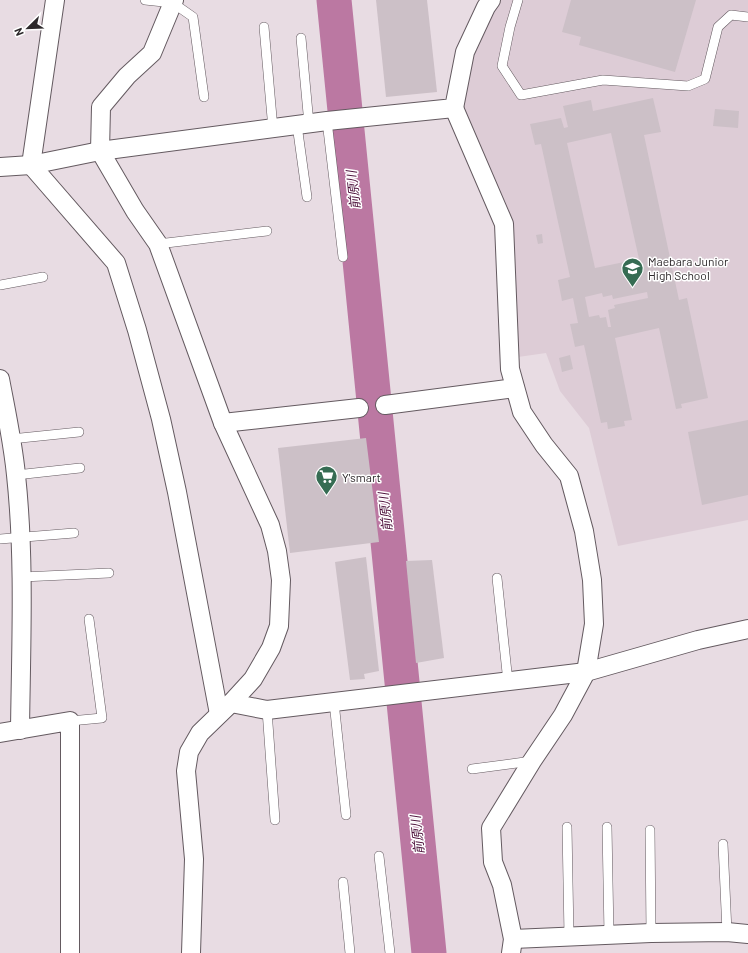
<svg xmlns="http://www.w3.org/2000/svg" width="748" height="953" viewBox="0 0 748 953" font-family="Barlow,'Noto Sans JP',sans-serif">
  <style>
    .built { fill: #ddccd6 }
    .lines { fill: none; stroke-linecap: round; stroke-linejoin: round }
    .river { stroke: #bb78a2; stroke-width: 35 }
    .building { fill: #ccc0c7; fill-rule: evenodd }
    .service-casing { stroke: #645a60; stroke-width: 10 }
    .minor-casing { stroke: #645a60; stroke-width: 20 }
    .service { stroke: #fff; stroke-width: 9 }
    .minor { stroke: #fff; stroke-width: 18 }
    .labels { text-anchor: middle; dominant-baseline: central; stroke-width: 3; stroke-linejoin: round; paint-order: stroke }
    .poi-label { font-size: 12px; fill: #2d292b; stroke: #fff; text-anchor: start }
    .water-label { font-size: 13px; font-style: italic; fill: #490c37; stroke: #fff }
  </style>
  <rect width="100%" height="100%" fill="#e8dce3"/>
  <!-- built -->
  <polygon class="built" points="501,0 748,0 748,520 618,546 589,428 560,391 546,353 518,357 512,224 461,107 469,57 483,27"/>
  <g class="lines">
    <!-- river -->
    <polyline class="river" points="334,0 429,953"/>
  </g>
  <!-- building -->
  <g class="building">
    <polygon points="376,0 427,0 437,92 386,97"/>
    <polygon points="571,0 696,0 675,72 579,45 581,37 562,32"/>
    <path d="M653,98l8,34 -17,3 35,165 8,-2 21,100 -27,6 1,4 -6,1 -17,-81 -44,10 17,82 -8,1 1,5 -17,3 -1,-7 -6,1 -17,-78 -9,2 -5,-23 8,-1 -5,-25 -11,3 -4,-21 12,-3 -29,-133 -6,1 -5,-21 31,-6 3,10 4,-1 -5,-21 28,-6 2,11zM611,133l28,126 -44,9 -28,-125zM647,292l1,6 -34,7 1,3 -7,2 3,17h-3l-2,-10 -6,1 -1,-3 -10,2 -4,-20 17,-4 1,4 9,-2 1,4z"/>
    <polygon points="715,109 739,111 738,128 713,126"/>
    <polygon points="542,234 543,243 538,244 536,235"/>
    <polygon points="570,355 573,369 562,372 559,358"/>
    <polygon points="748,420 748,495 702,505 688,432"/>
    <polygon points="366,438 379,542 290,553 278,448"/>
    <polygon points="366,557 379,671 364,674 365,679 350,680 335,562"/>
    <polygon points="432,560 444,658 416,663 406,561"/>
  </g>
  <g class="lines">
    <defs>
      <g id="service">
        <polyline points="145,0 173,3 193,17 204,97"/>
        <polyline points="518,0 510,27 502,66 521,95 603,80 688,86 705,79 718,27 731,15 748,17"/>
        <polyline points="264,27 273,129"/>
        <polyline points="301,38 309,124"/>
        <polyline points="327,121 343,257"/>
        <polyline points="297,125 307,197"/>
        <polyline points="158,244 267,231"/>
        <polyline points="0,285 43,277"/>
        <polyline points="11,439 79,432"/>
        <polyline points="16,475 80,468"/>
        <polyline points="0,539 74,533"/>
        <polyline points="22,577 109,573"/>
        <polyline points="497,578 508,682"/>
        <polyline points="334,702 346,815"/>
        <polyline points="267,710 275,820"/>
        <polyline points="70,721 102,718 89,619"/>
        <polyline points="472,769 532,761"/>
        <polyline points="567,827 569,936"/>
        <polyline points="607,827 609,935"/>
        <polyline points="650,830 651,933"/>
        <polyline points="723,844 727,932"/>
        <polyline points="379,856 390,953"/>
        <polyline points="343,882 350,953"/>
      </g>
      <g id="minor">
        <polyline points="55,0 31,165 116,263 137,330 161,419 177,492 219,714"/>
        <polyline points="174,0 152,53 127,76 101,107 100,151 135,211 158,244 223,423 270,525 277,551 281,580 279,626 271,648 253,679 231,703 200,733 189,752 186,771 194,859 191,953"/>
        <polyline points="454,108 504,224 510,369 522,412 544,445 569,476 584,531 592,580 594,624 586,672 563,715 532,761 491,828 493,862 502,885 513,939 511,953"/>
        <polyline points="0,167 31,165 100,151 327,121 454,108 465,52 486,7 491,0"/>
        <path d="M0,379c6,32 13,64 16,96 9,84 5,170 4,255"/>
        <polyline points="385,405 515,388"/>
        <polyline points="223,423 359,408"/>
        <polyline points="231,703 267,710 586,672 698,640 748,629"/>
        <polyline points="0,733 70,721 70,953"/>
        <polyline points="513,939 651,933 727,932 748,934"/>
      </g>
    </defs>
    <!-- service casing -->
    <use href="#service" class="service-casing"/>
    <!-- minor casing -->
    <use href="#minor" class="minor-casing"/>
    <!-- service -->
    <use href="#service" class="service"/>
    <!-- minor -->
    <use href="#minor" class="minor"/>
  </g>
  <!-- icons -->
  <defs>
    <symbol id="school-pin" viewBox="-11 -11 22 30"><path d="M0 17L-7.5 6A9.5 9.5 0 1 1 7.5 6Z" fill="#366c53" stroke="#fff"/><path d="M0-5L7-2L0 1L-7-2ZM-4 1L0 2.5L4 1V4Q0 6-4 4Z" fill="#fff"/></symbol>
    <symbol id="supermarket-pin" viewBox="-11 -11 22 30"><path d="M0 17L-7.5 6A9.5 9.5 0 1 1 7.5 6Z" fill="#366c53" stroke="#fff"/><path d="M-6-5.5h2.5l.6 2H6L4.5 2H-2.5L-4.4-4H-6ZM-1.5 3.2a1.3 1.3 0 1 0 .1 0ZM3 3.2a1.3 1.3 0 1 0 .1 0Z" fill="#fff"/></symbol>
  </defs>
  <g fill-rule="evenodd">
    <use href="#school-pin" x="620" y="256" width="25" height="34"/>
    <use href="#supermarket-pin" x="314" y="464" width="25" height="34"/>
  </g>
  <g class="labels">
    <!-- poi labels -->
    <g class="poi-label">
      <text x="648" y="261">Maebara Junior<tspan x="648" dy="14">High School</tspan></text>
      <text x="342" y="477">Y'smart</text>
    </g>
    <!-- water labels -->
    <g class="water-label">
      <text transform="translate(353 190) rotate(-96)">前原川</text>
      <text transform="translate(385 512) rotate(-96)">前原川</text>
      <text transform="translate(417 835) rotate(-96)">前原川</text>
    </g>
  </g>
  <!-- north arrow -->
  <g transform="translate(28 28) rotate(247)" stroke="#ffffff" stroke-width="3" paint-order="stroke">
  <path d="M0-3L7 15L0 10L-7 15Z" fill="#2d292b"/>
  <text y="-6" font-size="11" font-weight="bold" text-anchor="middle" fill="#2d292b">N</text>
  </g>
</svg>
